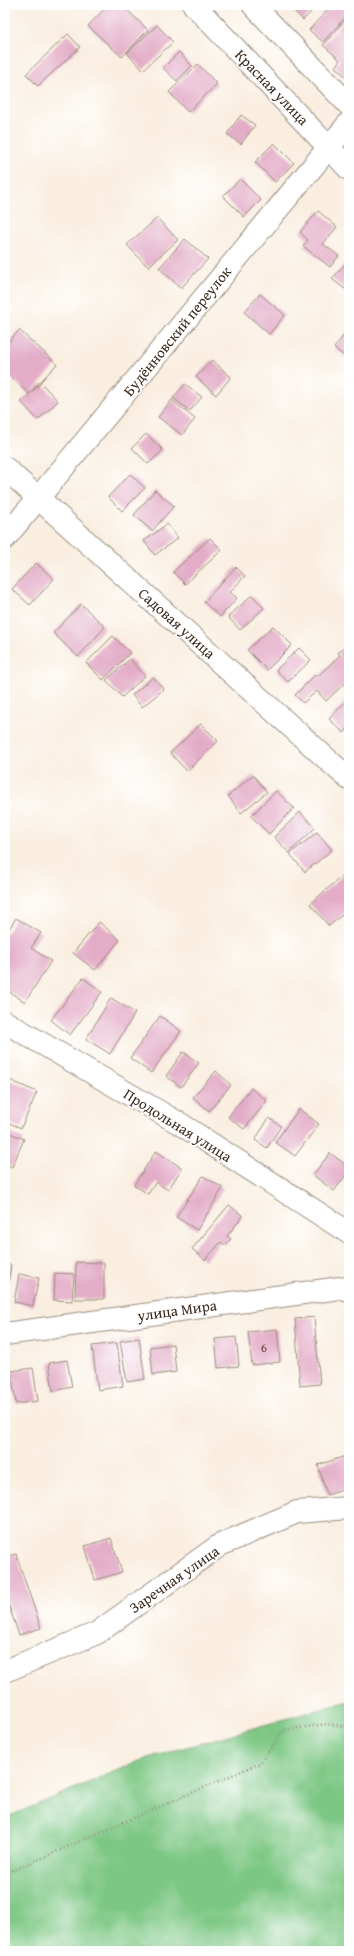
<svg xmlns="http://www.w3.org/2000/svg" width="354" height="1956" viewBox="0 0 354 1956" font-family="'Gentium Book Plus',serif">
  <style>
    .green { fill: #7dc784; stroke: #5c7851 }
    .building { fill: #e3adc7 }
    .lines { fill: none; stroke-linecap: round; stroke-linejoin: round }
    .minor-casing { stroke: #9a8c7f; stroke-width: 24 }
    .path { stroke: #9a8c7f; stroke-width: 2.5; stroke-dasharray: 1 3; stroke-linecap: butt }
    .minor { stroke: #fff; stroke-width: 22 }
    .labels { text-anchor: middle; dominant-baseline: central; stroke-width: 3.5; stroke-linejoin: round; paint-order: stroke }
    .number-label { font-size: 13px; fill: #654b48 }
    .street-label { font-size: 15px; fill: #3b2a1e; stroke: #fff }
  </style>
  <rect width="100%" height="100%" fill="#fff"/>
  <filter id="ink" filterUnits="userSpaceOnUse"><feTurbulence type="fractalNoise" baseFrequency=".025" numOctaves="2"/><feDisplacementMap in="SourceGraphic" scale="8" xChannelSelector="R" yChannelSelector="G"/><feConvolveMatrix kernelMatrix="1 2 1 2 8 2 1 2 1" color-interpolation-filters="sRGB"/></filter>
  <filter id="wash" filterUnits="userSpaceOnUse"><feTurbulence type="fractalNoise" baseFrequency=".012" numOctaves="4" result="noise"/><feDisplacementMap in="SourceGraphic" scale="16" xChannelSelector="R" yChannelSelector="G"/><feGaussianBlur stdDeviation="0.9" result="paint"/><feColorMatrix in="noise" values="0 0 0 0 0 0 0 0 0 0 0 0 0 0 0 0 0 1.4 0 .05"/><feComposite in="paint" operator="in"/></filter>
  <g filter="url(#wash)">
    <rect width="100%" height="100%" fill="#f9eee0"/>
    <!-- green -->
    <polygon class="green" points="349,1701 349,1951 5,1951 5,1818 144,1759"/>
    <g id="blocks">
      <!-- building -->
      <g class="building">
        <polygon points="108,5 122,5 148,30 122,57 88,26"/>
        <polygon points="296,5 318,5 303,20 292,9"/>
        <polygon points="332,5 349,5 349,13 323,42 309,30"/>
        <polygon points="344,21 349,25 349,79 335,67 340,60 323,45"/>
        <polygon points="157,25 173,42 143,70 127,53"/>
        <polygon points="68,34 80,47 38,86 26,74"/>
        <polygon points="179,52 192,66 177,81 163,68"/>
        <polygon points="198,64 217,84 188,112 169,92"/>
        <polygon points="241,115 255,125 241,144 227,134"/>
        <polygon points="274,143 294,163 275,182 255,162"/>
        <polygon points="240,179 261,200 244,217 223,196"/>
        <polygon points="318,211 337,227 323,244 339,256 330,267 303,246 308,240 300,232"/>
        <polygon points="157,218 178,240 148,267 127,245"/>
        <polygon points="185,239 208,259 181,288 159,268"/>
        <polygon points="349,259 349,292 332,279"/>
        <polygon points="260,294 285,315 269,334 244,312"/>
        <polygon points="349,329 349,356 347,358 334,348"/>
        <polygon points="19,330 57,364 29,394 5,372 5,346"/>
        <polygon points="212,360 231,377 216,395 196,377"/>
        <polygon points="41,383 58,401 38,420 21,402"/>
        <polygon points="185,384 202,397 190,411 173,398"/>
        <polygon points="172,400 195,419 182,435 158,417"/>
        <polygon points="146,434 163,450 148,464 132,448"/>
        <polygon points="130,474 145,488 122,511 108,497"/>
        <polygon points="155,490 174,506 152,531 134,515"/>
        <polygon points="167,524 178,538 155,555 144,541"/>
        <polygon points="210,538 222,550 185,584 173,572"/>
        <polygon points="36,563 54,579 30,605 12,589"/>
        <polygon points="236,567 245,576 230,592 237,598 220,617 204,602"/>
        <polygon points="252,595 264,608 240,630 228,617"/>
        <polygon points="81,604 105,627 78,657 53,633"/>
        <polygon points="273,626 292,645 267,670 247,650"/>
        <polygon points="113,636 130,653 103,680 86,663"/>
        <polygon points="349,643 349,679 326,701 317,691 303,703 295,695 316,674 318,676 340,655 338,653"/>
        <polygon points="299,648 311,660 288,682 276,670"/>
        <polygon points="130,659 145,676 122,697 106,680"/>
        <polygon points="153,677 164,689 142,707 132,695"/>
        <polygon points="349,698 349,727 344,733 329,719"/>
        <polygon points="201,724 218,741 187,771 170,753"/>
        <polygon points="253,775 267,792 241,813 228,796"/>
        <polygon points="276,791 294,808 269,834 251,816"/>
        <polygon points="300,812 315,828 289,853 274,837"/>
        <polygon points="317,832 332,850 305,872 290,854"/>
        <polygon points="349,870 349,909 329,926 310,904"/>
        <polygon points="16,918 41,933 31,948 51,961 25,1002 5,989 5,935"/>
        <polygon points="99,922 120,940 95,970 73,953"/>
        <polygon points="83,978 102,992 70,1035 51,1020"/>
        <polygon points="111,998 135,1013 110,1054 86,1039"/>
        <polygon points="160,1016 181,1031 151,1073 130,1058"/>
        <polygon points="183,1052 199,1063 181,1087 166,1076"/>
        <polygon points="216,1071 231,1085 209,1111 193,1097"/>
        <polygon points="5,1078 37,1092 21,1128 5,1121"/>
        <polygon points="251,1088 267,1101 244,1129 228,1117"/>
        <polygon points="299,1109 319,1124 295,1156 275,1142"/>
        <polygon points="269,1118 281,1126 267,1148 255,1140"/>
        <polygon points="5,1131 24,1139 12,1167 5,1164"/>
        <polygon points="156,1151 182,1168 168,1190 156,1182 148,1194 134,1185"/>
        <polygon points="330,1153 349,1167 349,1171 334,1191 313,1175"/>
        <polygon points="203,1176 223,1188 197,1230 176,1217"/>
        <polygon points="229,1205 243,1216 227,1236 231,1239 225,1245 221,1242 205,1260 192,1249"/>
        <polygon points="76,1262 104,1263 104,1299 75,1299"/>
        <polygon points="5,1264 11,1265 7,1290 5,1289"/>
        <polygon points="55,1273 74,1274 72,1301 54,1300"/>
        <polygon points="19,1274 39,1278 33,1306 14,1302"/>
        <polygon points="314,1317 320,1384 300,1386 295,1319"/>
        <polygon points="277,1329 280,1362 252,1365 248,1332"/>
        <polygon points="236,1337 239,1366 218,1368 215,1339"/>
        <polygon points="139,1338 145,1379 127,1382 120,1341"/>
        <polygon points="117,1343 123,1386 98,1390 92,1346"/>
        <polygon points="173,1344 176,1372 153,1375 150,1347"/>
        <polygon points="67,1360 72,1387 53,1391 49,1363"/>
        <polygon points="33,1368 38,1401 16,1404 11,1371"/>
        <polygon points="349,1455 349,1488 327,1495 318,1465"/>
        <polygon points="111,1538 122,1572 95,1580 85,1546"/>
        <polygon points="16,1554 41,1628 19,1635 5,1595 5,1557"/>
      </g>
    </g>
  </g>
  <g filter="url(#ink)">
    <use href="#blocks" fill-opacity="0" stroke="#9a8c7f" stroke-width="1"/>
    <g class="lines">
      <defs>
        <g id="minor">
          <polyline points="194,5 349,169"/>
          <polyline points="253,5 349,105"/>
          <polyline points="5,468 349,779"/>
          <polyline points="5,538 349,123"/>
          <polyline points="5,1022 182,1125 349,1233"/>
          <polyline points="5,1334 340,1288 349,1290"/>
          <polyline points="5,1671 97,1633 220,1545 297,1512 349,1508"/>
        </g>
      </defs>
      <!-- minor casing -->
      <use href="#minor" class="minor-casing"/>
      <!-- path -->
      <polyline class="path" points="5,1874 260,1763 284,1730 327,1724 349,1727"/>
      <!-- minor -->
      <use href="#minor" class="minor"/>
    </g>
  </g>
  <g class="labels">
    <!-- number labels -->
    <g class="number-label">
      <text x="264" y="1347">6</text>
    </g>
    <!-- street labels -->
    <g class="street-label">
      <text transform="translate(272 87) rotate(46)">Красная улица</text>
      <text transform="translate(177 331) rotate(-51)">Будённовский переулок</text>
      <text transform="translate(177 623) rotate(42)">Садовая улица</text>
      <text transform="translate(178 1125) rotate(32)">Продольная улица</text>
      <text transform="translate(177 1310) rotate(-8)">улица Мира</text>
      <text transform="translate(174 1579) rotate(-35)">Заречная улица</text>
    </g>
  </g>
  <!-- margin -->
  <rect width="354" height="1956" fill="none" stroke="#fff" stroke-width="20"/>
</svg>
